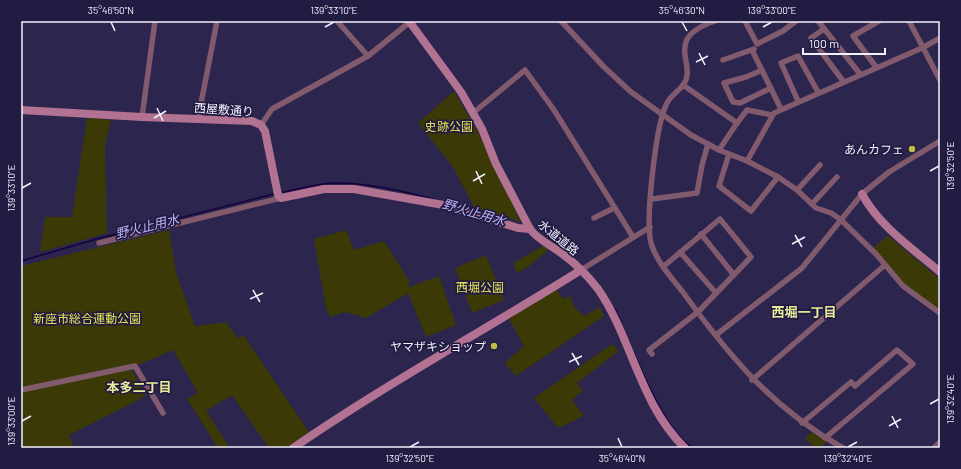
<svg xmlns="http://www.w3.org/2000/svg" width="961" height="469" viewBox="0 0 961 469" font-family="Barlow,'Noto Sans JP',sans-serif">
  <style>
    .green { fill: #3b3a07 }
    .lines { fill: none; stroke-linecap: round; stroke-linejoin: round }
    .stream { stroke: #15003d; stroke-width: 1.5 }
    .street { stroke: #825a6d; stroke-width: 5.5 }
    .secondary { stroke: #b27292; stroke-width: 8 }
    .ticks { fill: none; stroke: #f2f2fc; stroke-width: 1.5 }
    .poi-dot { fill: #bfbe41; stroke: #221b42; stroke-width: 1.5 }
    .labels { text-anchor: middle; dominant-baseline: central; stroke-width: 3.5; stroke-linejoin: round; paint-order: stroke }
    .street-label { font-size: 12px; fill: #f2f2fc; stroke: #221b42 }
    .park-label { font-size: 12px; fill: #e4e354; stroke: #221b42 }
    .poi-label { font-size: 12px; fill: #f2f2fc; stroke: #221b42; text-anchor: end }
    .water-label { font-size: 13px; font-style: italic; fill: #bdb6fa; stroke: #221b42 }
    .neighbourhood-label { font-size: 13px; font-weight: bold; fill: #e9ea9b; stroke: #221b42 }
    .neatline { fill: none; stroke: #f2f2fc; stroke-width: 1.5 }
    .ticks-label { font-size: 10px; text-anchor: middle; fill: #f2f2fc }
  </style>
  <rect width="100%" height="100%" fill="#2c254d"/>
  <!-- green -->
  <g class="green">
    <polygon points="454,91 479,134 521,222 474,207 453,167 418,123"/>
    <polygon points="87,118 111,120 105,146 107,233 40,252 45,217 72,217"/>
    <polygon points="169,230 176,272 195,326 226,322 238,338 244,336 309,432 288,448 269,448 232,395 206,411 230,448 218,448 187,399 198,393 173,350 131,368 146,396 69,435 74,448 21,448 21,266"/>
    <polygon points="346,230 354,250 384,241 410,282 407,288 439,276 456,325 426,337 408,293 366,318 345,312 330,317 326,308 314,239"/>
    <polygon points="888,236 940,279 940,312 904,285 873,248"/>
    <polygon points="543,246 547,248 547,251 528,267 517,273 513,263"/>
    <polygon points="486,255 504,300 472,313 455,268"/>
    <polygon points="556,289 563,299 570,296 574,307 584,316 600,307 604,316 516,376 505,363 524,346 509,319"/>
    <polygon points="612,344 619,351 577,383 583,391 572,400 584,416 558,428 534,398"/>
    <polygon points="812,432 828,441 819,448 815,448 805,438"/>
  </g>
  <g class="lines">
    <!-- stream -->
    <g class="stream">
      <path d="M283,192c16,-3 33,-8 49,-9 34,-1 71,8 104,17"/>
      <polyline points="21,261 97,239 274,194"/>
      <path d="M615,309c17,35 45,119 78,139"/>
    </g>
    <!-- street -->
    <g class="street">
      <polyline points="337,21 368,56"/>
      <polyline points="561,21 604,67 631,92 691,135 719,150 747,161 778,177 797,190 816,208 831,213 840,219 876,254 903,286 940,313"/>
      <path d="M715,21c-54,18 -16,44 -32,64 -4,6 -12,10 -16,18 -11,20 -22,117 -16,140 5,18 20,34 31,48 47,65 90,117 161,157"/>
      <polyline points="745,21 757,44 783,31 796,21"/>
      <polyline points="818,21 860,74"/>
      <polyline points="909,21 940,80"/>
      <polyline points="824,29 811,38 843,81"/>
      <polyline points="752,50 781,109"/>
      <polyline points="723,60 754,49"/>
      <polyline points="876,67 853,36 879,21"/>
      <polyline points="762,70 746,77 724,83 733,102 740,103 771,88"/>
      <polyline points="683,85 737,123 719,150"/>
      <polyline points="798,101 781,63 798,56 818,92"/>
      <polyline points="473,113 525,70 554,110 633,237"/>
      <polyline points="142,117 155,21"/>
      <polyline points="198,119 217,21"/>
      <polyline points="737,123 747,110 772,115"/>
      <polyline points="261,125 272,109 368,56 411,21"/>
      <polyline points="729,154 719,186 751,211 778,177"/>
      <polyline points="747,161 774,113 922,48 940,38"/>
      <polyline points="797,190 820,165"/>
      <polyline points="652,199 697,193 702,165 708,144"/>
      <polyline points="812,204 837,177"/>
      <polyline points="594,218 614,208"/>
      <polyline points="701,234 734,275"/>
      <polyline points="99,243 281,198"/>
      <polyline points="680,252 716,293"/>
      <polyline points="581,270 650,227"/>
      <polyline points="716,335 802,268 862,194 889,172 940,141"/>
      <polyline points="652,354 649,350 698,312 751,257 720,219 664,266"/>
      <polyline points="752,380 885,265"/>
      <polyline points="21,390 135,366 163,413"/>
      <polyline points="802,423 851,382 855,386 897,350 913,364 825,438"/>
      <polyline points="934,448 940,442"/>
    </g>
    <!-- secondary -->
    <g class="secondary">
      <path d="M409,21l52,71 21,37 14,35 34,65c8,11 21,16 31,24 14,10 27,23 37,36 34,49 42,116 87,159"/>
      <polyline points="21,110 142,117 252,121 261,125 265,131 278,195 281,198 324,189 354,189 449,206 518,228 530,229"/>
      <path d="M862,194c17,32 51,55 78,78"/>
      <path d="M293,448c93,-64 192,-118 288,-178"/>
    </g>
  </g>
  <!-- ticks -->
  <path class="ticks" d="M111,22l4,9M682,22l5,9M325,27l9,-5M763,27l9,-5M699,53l6,12M696,62l12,-6M157,108l6,13M154,118l12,-7M476,171l6,13M930,171l9,-5M473,181l12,-7M22,188l9,-5M795,235l7,12M792,244l13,-7M253,290l7,12M250,299l13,-6M572,353l7,12M569,362l13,-6M930,404l9,-5M892,416l6,12M22,421l9,-5M889,426l12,-7M618,438l4,9M410,447l9,-5M848,447l9,-5"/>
  <!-- markers -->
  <g class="poi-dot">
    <circle cx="912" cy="149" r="4"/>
    <circle cx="494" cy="346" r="4"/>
  </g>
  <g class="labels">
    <!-- street labels -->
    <g class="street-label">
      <text transform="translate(224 109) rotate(4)">西屋敷通り</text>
      <text transform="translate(559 237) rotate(39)">水道道路</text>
    </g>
    <!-- park labels -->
    <g class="park-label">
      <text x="449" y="126">史跡公園</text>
      <text x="480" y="287">西堀公園</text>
      <text x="87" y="318">新座市総合運動公園</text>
    </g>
    <!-- poi labels -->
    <g class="poi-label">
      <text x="904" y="149">あんカフェ</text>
      <text x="486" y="346">ヤマザキショップ</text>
    </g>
    <!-- water labels -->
    <g class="water-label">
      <text transform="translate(474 212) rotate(16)">野火止用水</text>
      <text transform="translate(147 226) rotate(-14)">野火止用水</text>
    </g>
    <!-- neighbourhood labels -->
    <g class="neighbourhood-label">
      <text x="804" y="312">西堀一丁目</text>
      <text x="139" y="387">本多二丁目</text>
    </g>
  </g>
  <!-- border -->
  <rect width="961" height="469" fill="none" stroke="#221b42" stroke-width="44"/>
  <!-- scale -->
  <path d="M803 48v6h82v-6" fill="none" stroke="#f2f2fc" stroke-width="2"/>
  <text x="809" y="48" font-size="12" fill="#f2f2fc" stroke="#221b42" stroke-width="3" paint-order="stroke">100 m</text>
  <rect x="22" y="22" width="917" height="425" class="neatline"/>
  <g class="ticks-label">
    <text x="111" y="14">35°46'50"N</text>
    <text x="334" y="14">139°33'10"E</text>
    <text x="682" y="14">35°46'30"N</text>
    <text x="772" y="14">139°33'00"E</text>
    <text transform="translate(950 166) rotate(-90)" y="4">139°32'50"E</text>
    <text transform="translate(11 188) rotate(-90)" y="4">139°33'10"E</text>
    <text transform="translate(950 399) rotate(-90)" y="4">139°32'40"E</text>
    <text transform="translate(11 421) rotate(-90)" y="4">139°33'00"E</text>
    <text x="410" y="462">139°32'50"E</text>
    <text x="622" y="462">35°46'40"N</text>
    <text x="848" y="462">139°32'40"E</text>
  </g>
</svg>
